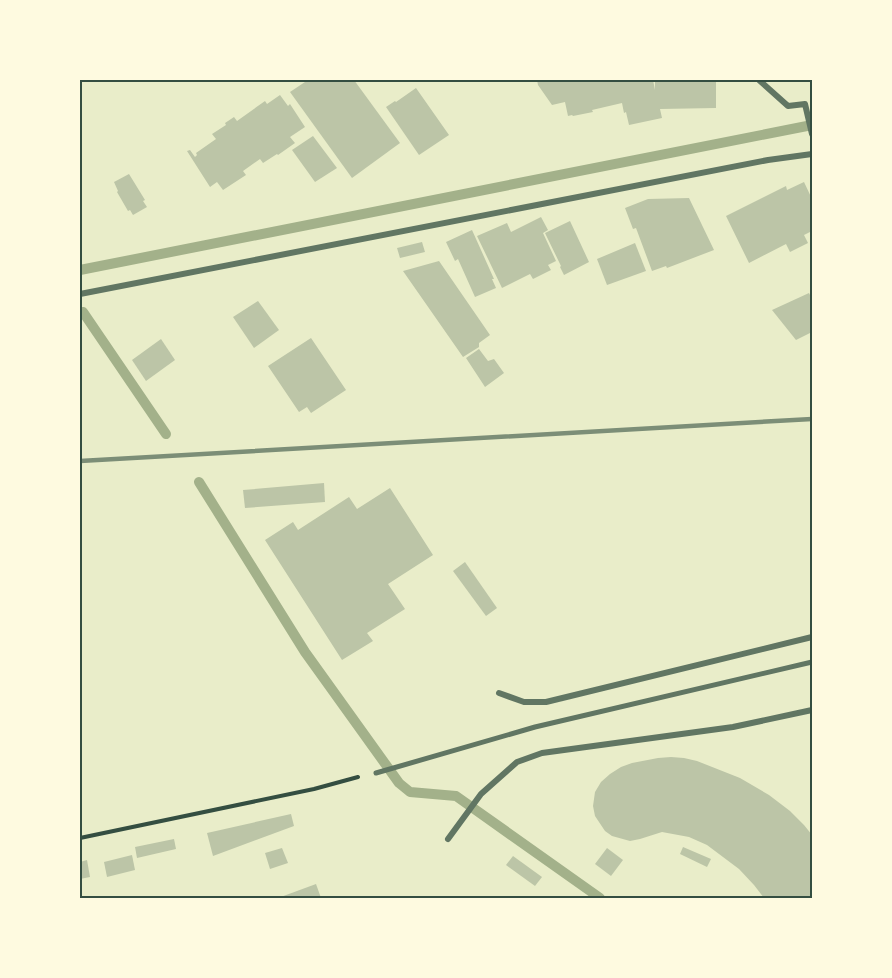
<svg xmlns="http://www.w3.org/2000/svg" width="892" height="978" viewBox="0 0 892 978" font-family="Overpass,sans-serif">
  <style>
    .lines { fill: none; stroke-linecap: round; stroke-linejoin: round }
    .stream { stroke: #a3b18a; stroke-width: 10 }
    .building { fill: #bcc5a7 }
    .path { stroke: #344e41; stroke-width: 4 }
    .pedestrian { stroke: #617663; stroke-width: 5 }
    .minor { stroke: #617663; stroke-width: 6 }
    .rail { stroke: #7c8e77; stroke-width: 4.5 }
    .neatline { fill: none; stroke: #344e41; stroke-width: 2 }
  </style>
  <rect width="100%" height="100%" fill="#e9edc9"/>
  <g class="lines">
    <!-- stream -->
    <g class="stream">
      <polyline points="80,270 812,125"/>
      <polyline points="83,312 166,434"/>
      <polyline points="199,482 305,652 399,783 410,792 456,796 600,898"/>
    </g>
  </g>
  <!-- building -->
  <g class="building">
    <polygon points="308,80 354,80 400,143 352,178 290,92"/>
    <polygon points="537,80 653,80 655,90 655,80 716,80 716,108 660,109 662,118 629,125 626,112 624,113 622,103 592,110 593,112 573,116 572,115 568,116 565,102 552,105 538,85"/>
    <polygon points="416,88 449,135 419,155 386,107 395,101 396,102"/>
    <polygon points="280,95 288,106 290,104 305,127 290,137 295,143 278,155 277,154 263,163 260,159 243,171 246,175 223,190 217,182 210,187 187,151 190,150 195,157 197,155 196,153 216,139 212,134 226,125 225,123 234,117 237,121 265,101 267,104"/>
    <polygon points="313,136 337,168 315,182 292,150"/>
    <polygon points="129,174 145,200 143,201 147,207 133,215 130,210 128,211 117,192 118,191 114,182"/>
    <polygon points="804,182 812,199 812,231 804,235 808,243 790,252 786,244 749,263 726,216 786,186 787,190"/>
    <polygon points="689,198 714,250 667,268 666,266 652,271 636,228 633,229 625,208 648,199"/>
    <polygon points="541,217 548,230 543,233 556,261 548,265 551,270 533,279 530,274 502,288 477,236 507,223 511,232"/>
    <polygon points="570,221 589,262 564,275 560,267 561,266 545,233"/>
    <polygon points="472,230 494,279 492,279 496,288 475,297 458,259 455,261 446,242"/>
    <polygon points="422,242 425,252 400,258 397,248"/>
    <polygon points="635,243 646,271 607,285 597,259"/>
    <polygon points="439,261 490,335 479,343 479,347 463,357 403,271"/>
    <polygon points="809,293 812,299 812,332 796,340 772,310"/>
    <polygon points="258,301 279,330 254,348 233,317"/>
    <polygon points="311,338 346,390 311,413 307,407 299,412 268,366"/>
    <polygon points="161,339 175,360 146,381 132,360"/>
    <polygon points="479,349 488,361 494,359 504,373 485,387 466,358"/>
    <polygon points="324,483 325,502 245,508 243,490"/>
    <polygon points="390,488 433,555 388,584 405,609 367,633 373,641 342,660 265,540 293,522 298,530 349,497 357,509"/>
    <polygon points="465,562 497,608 486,616 453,571"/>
    <polygon points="671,757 684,758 697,761 740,778 769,795 790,811 804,825 812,835 812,898 764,898 754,885 739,869 707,845 689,837 662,832 640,839 630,841 612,836 605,831 595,816 593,806 595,792 601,782 610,774 621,767 632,763 658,758"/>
    <polygon points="291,814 294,826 213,856 207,833"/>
    <polygon points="174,839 176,849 137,858 135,847"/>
    <polygon points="683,847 711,859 707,867 680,854"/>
    <polygon points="282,848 288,863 270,869 265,853"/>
    <polygon points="607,848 623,860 611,876 595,864"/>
    <polygon points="132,855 135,870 107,877 104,862"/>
    <polygon points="513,856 542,877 535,886 506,865"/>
    <polygon points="87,860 90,877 80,879 80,862"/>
    <polygon points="316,884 321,898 278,898"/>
  </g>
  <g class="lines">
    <!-- path -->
    <polyline class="path" points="80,838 314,789 358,777"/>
    <!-- pedestrian -->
    <polyline class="pedestrian" points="376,773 535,727 812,662"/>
    <!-- minor -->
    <g class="minor">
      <polyline points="759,80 788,106 805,104 812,134"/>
      <polyline points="80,294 768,160 812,154"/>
      <polyline points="499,693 524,702 546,702 812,637"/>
      <polyline points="448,839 481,794 517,762 542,753 733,727 812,710"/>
    </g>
    <!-- rail -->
    <polyline class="rail" points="80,461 812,419"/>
  </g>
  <!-- border -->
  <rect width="892" height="978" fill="none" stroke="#fefae0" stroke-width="162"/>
  <rect x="81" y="81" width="730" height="816" class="neatline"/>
</svg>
